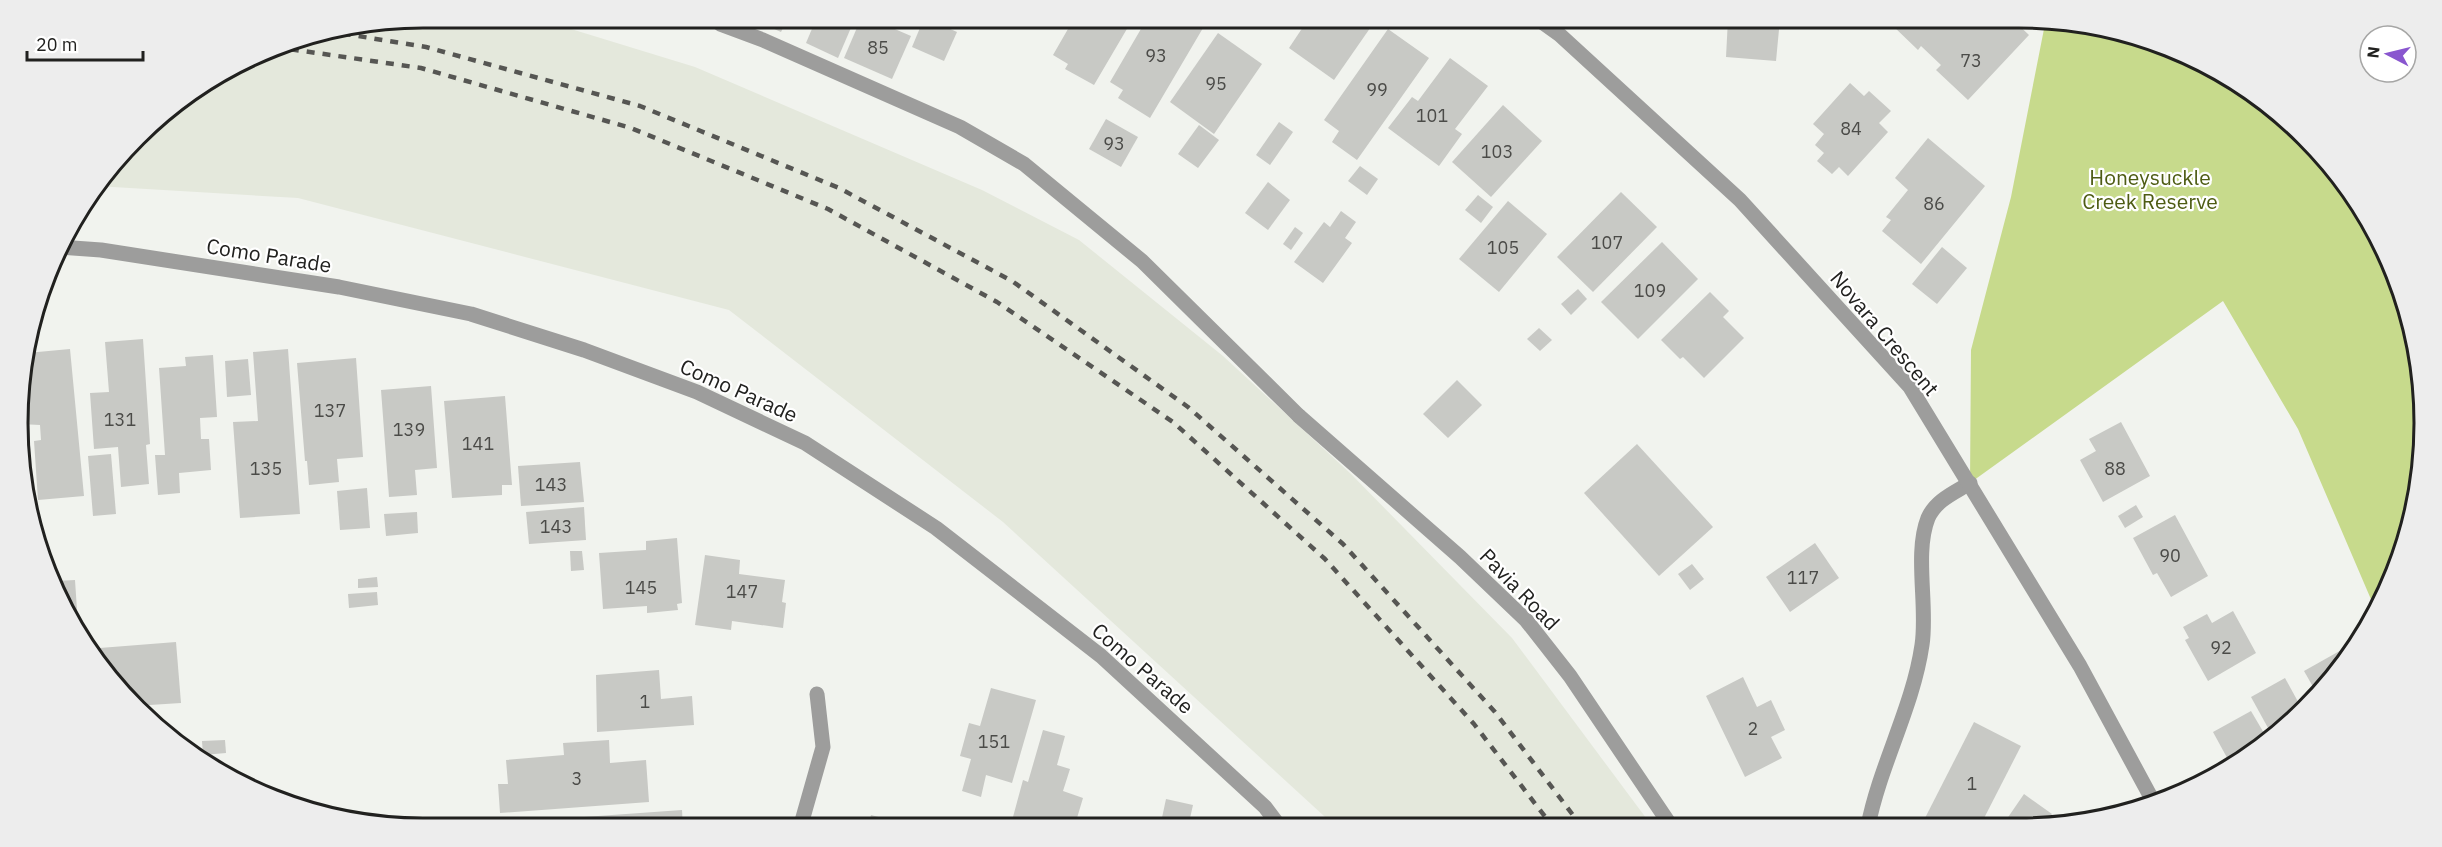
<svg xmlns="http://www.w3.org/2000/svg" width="2442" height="847" viewBox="0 0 2442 847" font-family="'IBM Plex Sans',sans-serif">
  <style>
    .built { fill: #e4e8dc }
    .green { fill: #c7da8c }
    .building { fill: #c8c9c5 }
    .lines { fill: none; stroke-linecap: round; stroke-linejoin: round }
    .service { stroke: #9d9d9c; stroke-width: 15 }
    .minor { stroke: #9d9d9c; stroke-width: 15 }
    .tertiary { stroke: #9d9d9c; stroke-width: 15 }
    .rail { stroke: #565653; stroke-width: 4.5; stroke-dasharray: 8 8; stroke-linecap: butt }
    .labels { text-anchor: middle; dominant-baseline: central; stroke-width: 4.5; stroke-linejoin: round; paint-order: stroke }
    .number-label { font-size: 18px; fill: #4b4b48 }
    .park-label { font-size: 21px; fill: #4e5c14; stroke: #fff }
    .street-label { font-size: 21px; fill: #21211f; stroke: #fff }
    .rim { fill: none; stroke: #21211f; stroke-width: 3 }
  </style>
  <rect width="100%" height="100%" fill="#f1f3ee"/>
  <!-- built -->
  <polygon class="built" points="558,25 695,67 982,190 1079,240 1223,356 1351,474 1512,638 1652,826 1336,827 1003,522 729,310 298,198 96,186 102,177 156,119 269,49 345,26"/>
  <!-- green -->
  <polygon class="green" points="2043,21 2123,32 2198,60 2265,102 2323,156 2369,220 2402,293 2420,370 2423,450 2410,528 2376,611 2298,429 2223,301 1970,483 1971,350 2011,197 2044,29"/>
  <!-- building -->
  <g class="building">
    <polygon points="1968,18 2011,18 2029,35 1968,100 1936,70 1941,65 1921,46 1918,50 1892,25 1898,19"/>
    <polygon points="1728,19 1780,19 1776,61 1726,57"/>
    <polygon points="1307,21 1375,21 1334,80 1289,48"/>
    <polygon points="1072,22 1131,22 1094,85 1065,69 1068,64 1053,55"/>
    <polygon points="1145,22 1193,22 1203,28 1150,118 1118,98 1123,90 1110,82"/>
    <polygon points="833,23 853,23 838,58 806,43 814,24"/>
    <polygon points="859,23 881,23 911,36 892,79 844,58"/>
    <polygon points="922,23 937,23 957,32 944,61 912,47"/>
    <polygon points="763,24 785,24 781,32"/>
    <polygon points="1388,29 1429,58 1357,160 1332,142 1339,131 1324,120"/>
    <polygon points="1218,33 1262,64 1214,134 1170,102"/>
    <polygon points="1450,58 1488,86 1455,129 1462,134 1439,166 1388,128 1412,97 1418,101"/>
    <polygon points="1850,83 1864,96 1869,91 1891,111 1879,123 1888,132 1848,176 1839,167 1832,174 1817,161 1824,153 1815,145 1824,134 1813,124"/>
    <polygon points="1503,105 1542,141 1491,197 1452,162"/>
    <polygon points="1106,119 1138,137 1121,167 1089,149"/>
    <polygon points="1279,122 1293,132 1270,165 1256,155"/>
    <polygon points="1199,125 1219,140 1198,168 1178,154"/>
    <polygon points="1928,138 1985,186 1921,264 1882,231 1891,220 1886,217 1908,190 1895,178"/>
    <polygon points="1360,166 1378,179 1367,195 1348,181"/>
    <polygon points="1268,182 1290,200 1268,230 1245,213"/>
    <polygon points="1621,192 1657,227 1593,292 1557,257"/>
    <polygon points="1478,195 1493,207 1481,223 1465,210"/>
    <polygon points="1508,201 1547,234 1499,292 1459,259"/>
    <polygon points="1341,211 1356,222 1345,238 1352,243 1323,283 1294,262 1324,222 1330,227"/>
    <polygon points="1295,227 1303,233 1291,250 1283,244"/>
    <polygon points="1662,242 1698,279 1638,339 1601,302"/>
    <polygon points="1942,247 1967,268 1937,304 1912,284"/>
    <polygon points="1578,289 1587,299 1571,315 1561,304"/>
    <polygon points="1710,292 1729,311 1723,317 1744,338 1704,378 1683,357 1680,359 1661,340"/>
    <polygon points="1539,328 1552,340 1540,351 1527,339"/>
    <polygon points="143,339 150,444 146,445 149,484 121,487 118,447 94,449 90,393 109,392 105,342"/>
    <polygon points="70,349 84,496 38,500 34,441 41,440 40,425 20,424 21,379 28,378 27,353"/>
    <polygon points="288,349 300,514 240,518 233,422 258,421 253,352"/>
    <polygon points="213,355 217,417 200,418 201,439 209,439 211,470 179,473 180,493 158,495 155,455 165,455 159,368 186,366 185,357"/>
    <polygon points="356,358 363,457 337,459 339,482 309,485 307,461 305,461 297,363"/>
    <polygon points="248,359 251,395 227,397 225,361"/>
    <polygon points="1457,380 1482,405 1448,438 1423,414"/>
    <polygon points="431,386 437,468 415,470 417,495 389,497 381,390"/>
    <polygon points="505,396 512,485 502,485 502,495 452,498 444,401"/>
    <polygon points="2121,422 2150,476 2103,502 2080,460 2096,451 2089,439"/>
    <polygon points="1637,444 1713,527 1659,576 1584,493"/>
    <polygon points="111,454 116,514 93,516 88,456"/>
    <polygon points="580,462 584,502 521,506 518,466"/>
    <polygon points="367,488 370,528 340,530 337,491"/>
    <polygon points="2136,505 2143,517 2125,528 2118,516"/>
    <polygon points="584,507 586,540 529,544 526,512"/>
    <polygon points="417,512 418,533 386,536 384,514"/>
    <polygon points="2175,515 2208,576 2171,597 2157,573 2153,575 2133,538"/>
    <polygon points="677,538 682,603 677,604 678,610 647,613 647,606 603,609 599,553 646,550 646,541"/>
    <polygon points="1815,543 1839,578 1790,612 1766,577"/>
    <polygon points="570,551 582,551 584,570 571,571"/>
    <polygon points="705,555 740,560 739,574 785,580 782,602 786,603 783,628 732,621 731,630 695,625"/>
    <polygon points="1692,564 1704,579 1690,590 1678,574"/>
    <polygon points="377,577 378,587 358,588 358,579"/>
    <polygon points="75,580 77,610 79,632 56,581"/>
    <polygon points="377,592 378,605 349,608 348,594"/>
    <polygon points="2233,611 2256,653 2208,681 2185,640 2189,638 2183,627 2207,614 2212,623"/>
    <polygon points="176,642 181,703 134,706 87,649"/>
    <polygon points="2352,644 2354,646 2316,692 2304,671"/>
    <polygon points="659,670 661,699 692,696 694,725 597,732 596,675"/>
    <polygon points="1743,677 1757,707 1771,700 1785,730 1771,737 1782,758 1745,777 1706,696"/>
    <polygon points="2285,678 2302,709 2286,728 2273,737 2251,697"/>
    <polygon points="991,688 1036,700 1012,783 986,775 981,797 962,791 971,759 960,756 969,723 980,726"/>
    <polygon points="2251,711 2268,740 2231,765 2213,732"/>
    <polygon points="1974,722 2021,746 1980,826 1936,826 1924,820"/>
    <polygon points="1043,730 1065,736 1057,765 1070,769 1063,791 1083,798 1074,828 1010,828 1023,780 1028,782"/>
    <polygon points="225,740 226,753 203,755 202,741"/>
    <polygon points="609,740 610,763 646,760 649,802 500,813 498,784 508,784 506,760 564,755 563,743"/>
    <polygon points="2024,794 2052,814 2043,826 2002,826"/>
    <polygon points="1166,799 1193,805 1188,827 1160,827"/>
    <polygon points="682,810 683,828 529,829 528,821"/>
    <polygon points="871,815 915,827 915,828 867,828"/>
  </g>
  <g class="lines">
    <!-- service -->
    <polyline class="service" points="720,24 763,40 960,127 1024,164 1142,261 1299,416"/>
    <!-- minor -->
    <g class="minor">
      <polyline points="59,247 101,250 339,287 471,314 584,350 697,392 805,443 936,528 1101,656 1265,807 1280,827"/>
      <polyline points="1299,416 1460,557 1526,620 1570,676 1671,826"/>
      <path d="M1868,826c12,-61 45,-119 54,-181 6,-38 -8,-92 6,-127 8,-18 26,-25 42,-35"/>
      <polyline points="800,828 823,747 817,694"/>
    </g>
    <!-- tertiary -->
    <polyline class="tertiary" points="1539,20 1560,35 1740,200 1910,387 2080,666 2153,801"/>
    <!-- rail -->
    <g class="rail">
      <polyline points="327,31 426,47 640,106 839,188 1012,281 1188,407 1343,544 1495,712 1582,827"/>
      <polyline points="275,47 421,68 631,128 828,209 997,302 1173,422 1325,559 1474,724 1553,827"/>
    </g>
  </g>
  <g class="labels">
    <!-- number labels -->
    <g class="number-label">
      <text x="878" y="47">85</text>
      <text x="1156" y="55">93</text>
      <text x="1971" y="60">73</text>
      <text x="1216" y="83">95</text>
      <text x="1377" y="89">99</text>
      <text x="1432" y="115">101</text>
      <text x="1851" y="128">84</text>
      <text x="1114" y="143">93</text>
      <text x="1497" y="151">103</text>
      <text x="1934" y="203">86</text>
      <text x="1607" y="242">107</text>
      <text x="1503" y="247">105</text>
      <text x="1650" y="290">109</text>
      <text x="330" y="410">137</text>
      <text x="120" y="419">131</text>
      <text x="409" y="429">139</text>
      <text x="478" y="443">141</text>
      <text x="266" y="468">135</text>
      <text x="2115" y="468">88</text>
      <text x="551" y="484">143</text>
      <text x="556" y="526">143</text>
      <text x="2170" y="555">90</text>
      <text x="1803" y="577">117</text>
      <text x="641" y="587">145</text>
      <text x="742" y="591">147</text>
      <text x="2221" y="647">92</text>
      <text x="645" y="701">1</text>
      <text x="1753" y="728">2</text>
      <text x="994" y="741">151</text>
      <text x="577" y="778">3</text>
      <text x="1972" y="783">1</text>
    </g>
    <!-- park labels -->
    <g class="park-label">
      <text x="2150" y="177">Honeysuckle<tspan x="2150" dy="24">Creek Reserve</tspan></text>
    </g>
    <!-- street labels -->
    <g class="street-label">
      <text transform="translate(269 255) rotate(9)">Como Parade</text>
      <text transform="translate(1885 333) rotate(50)">Novara Crescent</text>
      <text transform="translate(739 390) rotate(24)">Como Parade</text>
      <text transform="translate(1520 589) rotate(46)">Pavia Road</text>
      <text transform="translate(1143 668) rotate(41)">Como Parade</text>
    </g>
  </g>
  <!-- crop -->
  <path d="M0 0H2442V847H0ZM423 28H2019A395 395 0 0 1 2414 423V423A395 395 0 0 1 2019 818H423A395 395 0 0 1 28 423V423A395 395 0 0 1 423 28Z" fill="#ededed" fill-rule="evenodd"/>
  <path class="rim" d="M423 28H2019A395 395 0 0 1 2414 423V423A395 395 0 0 1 2019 818H423A395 395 0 0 1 28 423V423A395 395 0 0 1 423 28Z"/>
  <!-- north arrow -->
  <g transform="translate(2388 54) rotate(277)"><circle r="28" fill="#ffffff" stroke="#a6a6a5" stroke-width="1.5"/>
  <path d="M0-4.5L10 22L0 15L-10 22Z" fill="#8956cf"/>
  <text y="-9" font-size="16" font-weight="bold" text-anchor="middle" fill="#21211f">N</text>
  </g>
  <!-- scale -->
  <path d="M27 51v9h116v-9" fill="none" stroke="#21211f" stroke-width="3"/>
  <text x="36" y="51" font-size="18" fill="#21211f" stroke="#ffffff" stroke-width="4.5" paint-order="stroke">20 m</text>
</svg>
